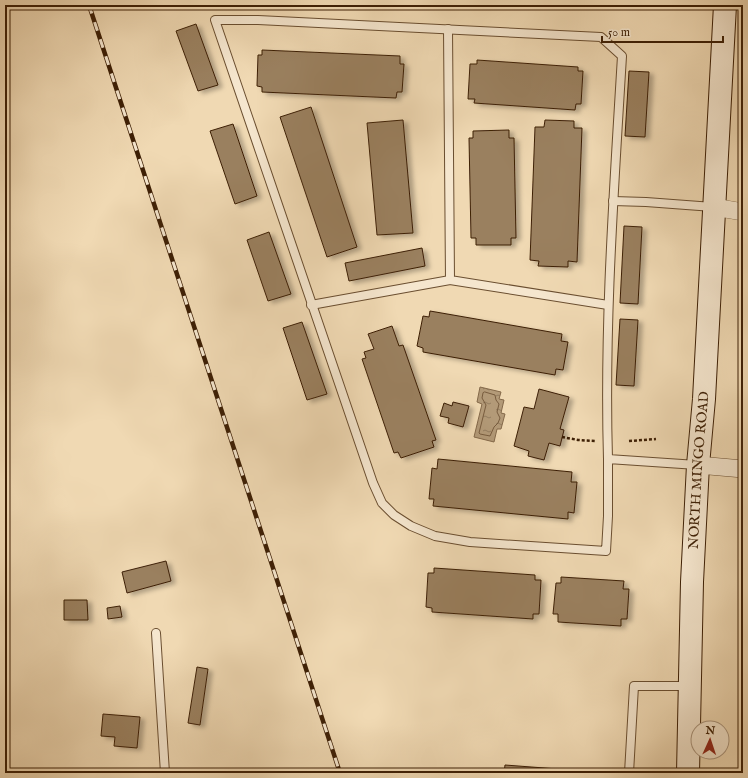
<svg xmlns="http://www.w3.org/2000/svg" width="748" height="778" viewBox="0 0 748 778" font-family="'IM FELL English',serif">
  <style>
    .water { fill: url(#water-ripples); stroke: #84694a }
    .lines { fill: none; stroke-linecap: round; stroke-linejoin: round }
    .shore { stroke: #785c3e; stroke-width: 1 }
    .building { fill: #9a805f; stroke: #3d1f05; filter: url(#shadow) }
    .lane-casing { stroke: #6a4e30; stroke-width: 10 }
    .street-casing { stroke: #6a4e30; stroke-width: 18 }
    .secondary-casing { stroke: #3d1f05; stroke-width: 24 }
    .path { stroke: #3d1f05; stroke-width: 2.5; stroke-dasharray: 3 2; stroke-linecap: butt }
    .lane { stroke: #f5e6ce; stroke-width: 8 }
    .street { stroke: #f5e6ce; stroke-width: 17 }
    .secondary { stroke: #f5e6ce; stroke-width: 22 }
    .rail-casing { stroke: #3d1f05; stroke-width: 4.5 }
    .rail { stroke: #f5e6ce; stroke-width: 3; stroke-dasharray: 9; stroke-linecap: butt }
    .labels { text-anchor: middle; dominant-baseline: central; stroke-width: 3; stroke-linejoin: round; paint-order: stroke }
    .street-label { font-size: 14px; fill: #3d1f05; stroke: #f5e6ce }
  </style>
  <defs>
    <pattern id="water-ripples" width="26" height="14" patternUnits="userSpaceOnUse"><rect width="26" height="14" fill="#b39a78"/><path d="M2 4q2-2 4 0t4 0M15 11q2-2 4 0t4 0" fill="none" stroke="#937d60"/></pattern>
    <filter id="shadow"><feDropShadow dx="4.5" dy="2.5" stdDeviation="2" flood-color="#0004"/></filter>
  </defs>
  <rect width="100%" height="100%" fill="#f0d9b3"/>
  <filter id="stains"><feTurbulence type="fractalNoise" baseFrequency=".005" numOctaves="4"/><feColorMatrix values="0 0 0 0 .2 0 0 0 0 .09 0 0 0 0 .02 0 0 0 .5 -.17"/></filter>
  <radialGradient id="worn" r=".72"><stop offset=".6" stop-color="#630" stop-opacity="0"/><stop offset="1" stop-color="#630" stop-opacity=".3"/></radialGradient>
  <!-- water -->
  <polygon class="water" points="480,387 501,392 499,399 504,400 501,413 505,414 501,429 497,429 494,442 474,437 482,404 477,402"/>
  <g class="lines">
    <!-- shore -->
    <polygon class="shore" points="485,392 495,395 496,400 499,404 497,412 500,418 498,423 494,427 490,436 480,434 479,433 486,405 482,398 483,393"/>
  </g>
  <!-- building -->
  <g class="building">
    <polygon points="196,24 218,85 198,91 176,31"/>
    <polygon points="262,50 400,56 400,64 404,64 402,92 397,92 396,98 262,92 262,87 257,86 258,55 262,55"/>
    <polygon points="477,60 578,67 578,71 583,71 581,104 576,104 575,110 474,103 475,99 468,99 470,64 477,64"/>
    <polygon points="629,71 649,72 645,137 625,136"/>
    <polygon points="311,107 357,247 327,257 280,117"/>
    <polygon points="403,120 413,233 377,235 367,123"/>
    <polygon points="545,120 574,121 574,128 582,128 577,262 568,261 568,267 538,266 539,261 530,260 535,127 544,127"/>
    <polygon points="233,124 257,196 235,204 210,131"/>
    <polygon points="509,130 509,138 514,138 516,238 511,238 511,245 476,245 476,238 471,238 469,138 473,138 473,131"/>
    <polygon points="624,226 642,227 638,304 620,303"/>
    <polygon points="269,232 291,294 268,301 247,240"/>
    <polygon points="422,248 425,266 349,281 345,263"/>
    <polygon points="430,311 562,334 561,341 568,342 563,370 556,369 555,375 423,352 423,348 417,346 423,316 429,317"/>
    <polygon points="620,319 638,320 634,386 616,385"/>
    <polygon points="302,322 327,394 307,400 283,328"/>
    <polygon points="392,326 399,346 403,345 436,440 432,441 434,447 401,458 398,452 394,453 362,359 366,358 364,352 374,349 368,334"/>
    <polygon points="539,389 569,397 560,429 564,430 560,446 549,443 544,460 528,456 529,451 514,446 524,407 534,409"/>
    <polygon points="453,402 469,406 463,427 448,423 449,418 440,416 444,403 452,406"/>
    <polygon points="438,459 572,472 571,482 577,482 574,513 568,512 568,519 433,506 434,499 429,499 432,468 437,469"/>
    <polygon points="166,561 171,581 127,593 122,572"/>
    <polygon points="434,568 535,575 535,580 541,580 539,614 533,614 533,619 432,612 432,608 426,607 428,573 434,573"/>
    <polygon points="561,577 624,581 623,589 629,589 627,619 621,619 621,626 558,622 558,614 553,614 556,583 561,583"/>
    <polygon points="64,600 87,600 88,620 64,620"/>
    <polygon points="120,606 122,617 108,619 107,608"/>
    <polygon points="197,667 208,669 200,725 188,723"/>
    <polygon points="103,714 140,717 137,748 114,746 115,737 101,736"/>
    <polygon points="505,765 584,771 584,773 504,773"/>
  </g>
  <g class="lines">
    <defs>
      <g id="lane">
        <polyline points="448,29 450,280 608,305"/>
        <polyline points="613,201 646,202 713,207"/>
        <polyline points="311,305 450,280"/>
        <path d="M608,459v57l-2,35 -136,-9 -35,-6 -24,-10 -17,-11 -12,-12 -9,-20 -158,-463h43l343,17 21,19c-8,134 -18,269 -14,403l89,6"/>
        <polyline points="156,633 165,773"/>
        <polyline points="629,773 634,686 689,686"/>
      </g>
      <g id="street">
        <polyline points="714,207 743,212"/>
        <polyline points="698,465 743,469"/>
      </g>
      <g id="secondary">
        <path id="s1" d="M688,773l4,-191 6,-117 6,-66 21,-394"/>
      </g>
    </defs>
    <!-- lane casing -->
    <use href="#lane" class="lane-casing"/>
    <!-- street casing -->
    <use href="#street" class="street-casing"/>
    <!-- secondary casing -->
    <use href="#secondary" class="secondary-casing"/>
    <!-- path -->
    <g class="path">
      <polyline points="562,437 578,440 595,441"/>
      <polyline points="629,441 656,439"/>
    </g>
    <!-- lane -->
    <use href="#lane" class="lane"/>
    <!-- street -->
    <use href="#street" class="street"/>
    <!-- secondary -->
    <use href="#secondary" class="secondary"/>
    <defs>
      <polyline id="rail" points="89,5 340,773"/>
    </defs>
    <!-- rail casing -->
    <use href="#rail" class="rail-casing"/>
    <!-- rail -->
    <use href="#rail" class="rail"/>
  </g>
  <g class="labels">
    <!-- street labels -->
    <g class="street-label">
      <text stroke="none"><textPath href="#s1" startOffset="303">NORTH MINGO ROAD</textPath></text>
    </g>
  </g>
  <!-- margin -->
  <rect width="748" height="778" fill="none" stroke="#f0d9b3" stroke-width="20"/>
  <rect x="6" y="6" width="736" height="766" fill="none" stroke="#3d1f05" stroke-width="2"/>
  <rect x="10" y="10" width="728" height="758" fill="none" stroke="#3d1f05"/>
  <!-- north arrow -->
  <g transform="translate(710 740) rotate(3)"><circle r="19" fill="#f5e6ce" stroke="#ab967e"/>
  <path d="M0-3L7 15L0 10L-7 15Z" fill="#8f2418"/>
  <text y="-6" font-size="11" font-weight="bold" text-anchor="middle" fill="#3d1f05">N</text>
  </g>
  <!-- scale -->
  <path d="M602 36v6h121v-6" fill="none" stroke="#3d1f05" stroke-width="2"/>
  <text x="608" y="36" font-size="12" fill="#3d1f05" stroke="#f5e6ce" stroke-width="3" paint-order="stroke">50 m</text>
  <rect width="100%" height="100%" filter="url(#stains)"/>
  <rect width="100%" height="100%" fill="url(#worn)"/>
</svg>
